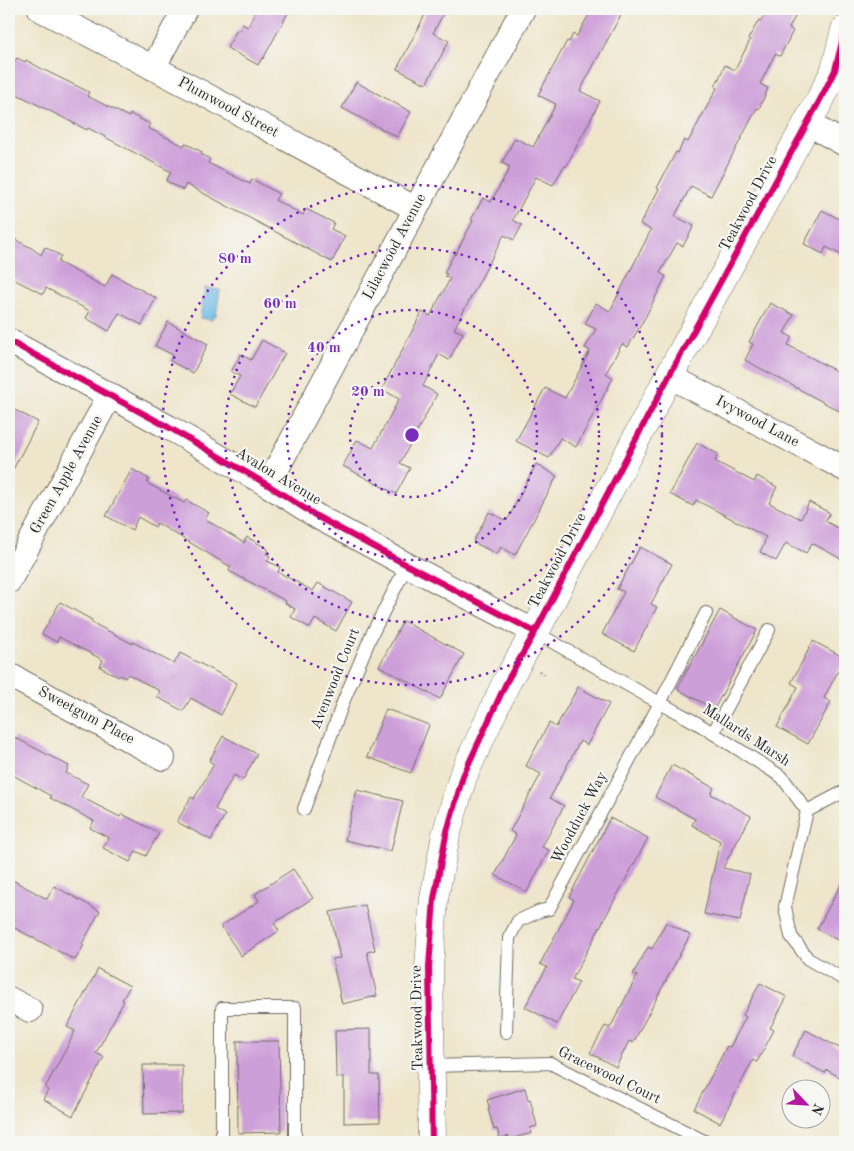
<svg xmlns="http://www.w3.org/2000/svg" width="854" height="1151" viewBox="0 0 854 1151" font-family="'Old Standard TT',serif">
  <style>
    .water { fill: #6ebbe7; stroke: #4c7389 }
    .building { fill: #cd9fd9 }
    .lines { fill: none; stroke-linecap: round; stroke-linejoin: round }
    .service-casing { stroke: #6f6c63; stroke-width: 14 }
    .minor-casing { stroke: #6f6c63; stroke-width: 26 }
    .tertiary-casing { stroke: #6f6c63; stroke-width: 29 }
    .path { stroke: #6f6c63; stroke-width: 3; stroke-dasharray: 1 4; stroke-linecap: butt }
    .service { stroke: #fff; stroke-width: 12 }
    .minor { stroke: #fff; stroke-width: 24 }
    .tertiary { stroke: #fff; stroke-width: 28 }
    .cycleway-casing { stroke: #f6f6f2; stroke-width: 9 }
    .cycleway { stroke: #d6006c; stroke-width: 6 }
    .ring { fill: none; stroke: #7b2cbf; stroke-width: 2.5; stroke-dasharray: 2.5 5 }
    .labels { text-anchor: middle; dominant-baseline: central; stroke-width: 4.5; stroke-linejoin: round; paint-order: stroke }
    .street-label { font-size: 15px; fill: #2b2b2b; stroke: #f6f6f2 }
    .centre { fill: #7b2cbf; stroke: #f6f6f2; stroke-width: 2.5 }
    .ring-label { font-size: 15px; text-anchor: middle; font-weight: bold; fill: #7b2cbf; stroke: #f6f6f2; stroke-width: 4.5; stroke-linejoin: round; paint-order: stroke }
  </style>
  <rect width="100%" height="100%" fill="#f6f6f2"/>
  <filter id="ink" filterUnits="userSpaceOnUse"><feTurbulence type="fractalNoise" baseFrequency=".02" numOctaves="2"/><feDisplacementMap in="SourceGraphic" scale="10" xChannelSelector="R" yChannelSelector="G"/><feConvolveMatrix kernelMatrix="1 2 1 2 8 2 1 2 1" color-interpolation-filters="sRGB"/></filter>
  <filter id="wash" filterUnits="userSpaceOnUse"><feTurbulence type="fractalNoise" baseFrequency=".0096" numOctaves="4" result="noise"/><feDisplacementMap in="SourceGraphic" scale="20" xChannelSelector="R" yChannelSelector="G"/><feGaussianBlur stdDeviation="1.12" result="paint"/><feColorMatrix in="noise" values="0 0 0 0 0 0 0 0 0 0 0 0 0 0 0 0 0 1.4 0 .05"/><feComposite in="paint" operator="in"/></filter>
  <g filter="url(#wash)">
    <rect width="100%" height="100%" fill="#eee5ca"/>
    <!-- water -->
    <polygon class="water" points="205,288 220,290 216,316 213,316 212,320 200,318"/>
    <g id="blocks">
      <!-- building -->
      <g class="building">
        <polygon points="257,9 290,9 263,59 262,58 258,65 227,48 237,30 239,31 242,24 248,27"/>
        <polygon points="428,9 446,9 433,33 449,41 426,84 397,69"/>
        <polygon points="592,9 624,9 580,91 600,101 566,167 564,166 553,185 536,177 513,220 522,225 514,240 504,235 454,329 463,333 449,360 439,354 423,386 437,394 400,463 410,468 396,494 343,466 357,440 373,448 399,399 382,389 422,312 430,316 450,279 445,276 447,274 444,273 454,254 455,255 473,221 471,220 483,198 491,202 510,167 502,163 515,138 533,147 556,104 538,95 567,41 569,42 573,34 577,36"/>
        <polygon points="768,9 799,9 789,28 793,31 780,56 775,54 760,84 768,88 759,109 757,108 711,196 691,186 675,216 694,226 683,246 677,243 660,273 666,276 646,316 628,347 622,344 606,373 613,378 576,447 560,438 549,458 516,441 545,388 565,398 590,351 585,348 596,329 585,324 596,303 610,311 651,230 640,224 659,189 657,188 676,152 678,153 684,140 688,142 717,88 715,87 725,65 735,70 750,40 748,39 759,20 761,21"/>
        <polygon points="9,58 15,61 17,58 25,62 26,60 42,69 89,92 87,96 129,117 130,114 150,124 148,128 184,146 185,143 202,152 201,154 210,159 208,163 250,184 252,179 279,194 275,200 303,215 306,209 334,223 331,229 345,236 332,262 186,184 183,190 166,181 171,172 88,128 87,130 9,90"/>
        <polygon points="356,82 411,112 397,137 342,108"/>
        <polygon points="822,210 845,222 845,257 826,247 823,254 804,244"/>
        <polygon points="9,236 33,249 41,255 45,247 61,256 58,262 105,287 112,274 156,298 142,325 119,313 109,331 86,318 90,311 46,288 43,294 9,277"/>
        <polygon points="770,303 794,315 784,333 792,337 788,345 845,376 845,414 745,360 753,344 749,342"/>
        <polygon points="168,322 208,344 193,373 170,361 173,355 155,346"/>
        <polygon points="262,340 285,353 255,407 230,394 240,376 231,372 241,354 251,360"/>
        <polygon points="9,407 38,422 9,477"/>
        <polygon points="697,443 718,454 715,461 754,482 757,476 777,487 769,503 801,519 809,502 830,513 825,521 845,532 845,561 812,543 806,553 786,543 776,561 760,552 765,542 764,541 766,537 696,500 693,506 670,494"/>
        <polygon points="536,464 557,476 515,555 501,547 497,554 473,542 489,512 507,521"/>
        <polygon points="132,469 149,479 147,483 184,503 186,500 209,513 205,519 244,543 247,537 268,549 266,554 270,556 267,561 280,567 278,572 313,591 318,583 352,602 336,631 315,619 310,628 291,617 295,609 285,603 286,601 229,571 231,567 157,523 155,527 138,517 132,530 106,516"/>
        <polygon points="640,547 672,564 651,604 657,607 634,651 602,634 624,592 617,589"/>
        <polygon points="60,602 92,620 91,622 133,644 133,642 174,664 180,653 237,683 221,715 191,698 183,711 157,697 160,691 128,674 125,678 120,675 119,677 100,667 103,660 59,637 57,642 42,634"/>
        <polygon points="720,610 757,630 714,709 677,689"/>
        <polygon points="403,621 464,654 440,699 379,666"/>
        <polygon points="813,641 845,658 824,698 831,702 808,744 777,727 798,687 791,683"/>
        <polygon points="578,687 609,704 587,745 580,741 550,798 564,806 542,847 549,850 527,892 495,875 516,835 510,831 541,774 526,766 549,723 556,727"/>
        <polygon points="386,709 429,725 411,773 367,757"/>
        <polygon points="223,736 257,754 243,780 234,775 215,809 225,815 211,840 177,822 191,797 194,799 214,764 209,761"/>
        <polygon points="14,737 69,766 66,773 88,784 81,797 120,817 122,814 159,833 146,856 136,851 130,862 103,848 109,838 90,828 94,821 50,798 51,796 9,773 9,747"/>
        <polygon points="672,765 714,788 711,794 751,816 723,868 750,874 740,921 704,914 720,841 692,825 695,819 655,797"/>
        <polygon points="357,790 403,801 391,851 345,840"/>
        <polygon points="610,818 648,838 572,979 579,982 557,1024 525,1007 547,967 540,964 574,900 569,897"/>
        <polygon points="293,869 313,898 274,923 279,931 241,956 221,926 259,901 255,894"/>
        <polygon points="845,877 845,944 817,929"/>
        <polygon points="9,878 47,899 54,886 100,911 82,944 84,945 75,960 9,925"/>
        <polygon points="365,905 375,950 367,952 377,996 342,1004 332,959 340,958 330,912"/>
        <polygon points="666,922 690,935 633,1043 629,1041 616,1067 590,1053 605,1026 610,1028 637,976 633,974 648,947 652,949"/>
        <polygon points="98,969 130,986 122,1000 124,1001 96,1053 104,1057 73,1116 43,1099 48,1090 45,1088 65,1051 75,1031 67,1027"/>
        <polygon points="760,983 787,997 770,1028 774,1030 757,1062 753,1060 720,1123 694,1109 727,1046 730,1047 746,1017 743,1015"/>
        <polygon points="371,1029 371,1075 379,1075 380,1122 344,1123 344,1077 336,1077 335,1030"/>
        <polygon points="806,1030 845,1051 845,1080 827,1070 825,1073 792,1056"/>
        <polygon points="237,1041 279,1041 281,1132 238,1133"/>
        <polygon points="143,1065 182,1065 182,1113 144,1114"/>
        <polygon points="525,1088 528,1100 530,1099 537,1126 530,1128 532,1133 510,1139 509,1136 500,1139 497,1129 494,1130 488,1109 490,1109 487,1100"/>
      </g>
    </g>
  </g>
  <g filter="url(#ink)">
    <use href="#blocks" fill-opacity="0" stroke="#6f6c63" stroke-width="1"/>
    <g class="lines">
      <defs>
        <g id="service">
          <polyline points="535,632 640,692 697,723 782,777 807,811 785,907 791,936 808,959 845,980"/>
          <polyline points="713,733 769,630"/>
          <polyline points="304,809 344,700 371,636 407,565"/>
          <polyline points="807,811 845,791"/>
          <polyline points="506,1032 509,938 518,921 540,911 549,909 660,703 706,613"/>
          <polyline points="431,1066 550,1063 706,1142"/>
          <polyline points="222,1142 222,1008 295,1008 295,1142"/>
        </g>
        <g id="minor">
          <polyline points="40,9 202,93 416,209"/>
          <polyline points="153,68 185,9"/>
          <polyline points="807,123 845,144"/>
          <polyline points="9,341 168,427 268,485 318,517 407,565 535,632"/>
          <polyline points="669,376 763,425 845,469"/>
          <polyline points="268,485 523,9"/>
          <polyline points="9,581 110,395"/>
          <polyline points="9,675 163,758"/>
          <polyline points="9,999 30,1010"/>
        </g>
        <polyline id="tertiary" points="432,1142 429,967 434,899 446,835 463,776 507,681 535,632 669,376 821,98 835,70 845,30"/>
      </defs>
      <!-- service casing -->
      <use href="#service" class="service-casing"/>
      <!-- minor casing -->
      <use href="#minor" class="minor-casing"/>
      <!-- tertiary casing -->
      <use href="#tertiary" class="tertiary-casing"/>
      <!-- path -->
      <polyline class="path" points="539,671 545,675"/>
      <!-- service -->
      <use href="#service" class="service"/>
      <!-- minor -->
      <use href="#minor" class="minor"/>
      <!-- tertiary -->
      <use href="#tertiary" class="tertiary"/>
      <defs>
        <g id="cycleway">
          <polyline points="9,341 168,427 268,485 318,517 407,565 535,632"/>
          <polyline points="432,1142 429,967 434,899 446,835 463,776 507,681 535,632 669,376 821,98 835,70 845,30"/>
        </g>
      </defs>
      <!-- cycleway casing -->
      <use href="#cycleway" class="cycleway-casing"/>
      <!-- cycleway -->
      <use href="#cycleway" class="cycleway"/>
    </g>
  </g>
  <!-- distance rings -->
  <g class="ring">
    <circle cx="412" cy="435" r="62"/>
    <circle cx="412" cy="435" r="125"/>
    <circle cx="412" cy="435" r="187"/>
    <circle cx="412" cy="435" r="250"/>
  </g>
  <g class="labels">
    <!-- street labels -->
    <g class="street-label">
      <text transform="translate(228 108) rotate(28)">Plumwood Street</text>
      <text transform="translate(749 204) rotate(-62)">Teakwood Drive</text>
      <text transform="translate(395 247) rotate(-62)">Lilacwood Avenue</text>
      <text transform="translate(757 422) rotate(28)">Ivywood Lane</text>
      <text transform="translate(67 475) rotate(-61)">Green Apple Avenue</text>
      <text transform="translate(278 477) rotate(31)">Avalon Avenue</text>
      <text transform="translate(558 561) rotate(-62)">Teakwood Drive</text>
      <text transform="translate(336 679) rotate(-68)">Avenwood Court</text>
      <text transform="translate(86 716) rotate(28)">Sweetgum Place</text>
      <text transform="translate(746 736) rotate(33)">Mallards Marsh</text>
      <text transform="translate(580 818) rotate(-62)">Woodduck Way</text>
      <text transform="translate(418 1018) rotate(-91)">Teakwood Drive</text>
      <text transform="translate(609 1076) rotate(26)">Gracewood Court</text>
    </g>
  </g>
  <circle cx="412" cy="435" r="8" class="centre"/>
  <g class="ring-label">
    <text x="235" y="263">80 m</text>
    <text x="280" y="308">60 m</text>
    <text x="324" y="352">40 m</text>
    <text x="368" y="396">20 m</text>
  </g>
  <!-- margin -->
  <rect width="854" height="1151" fill="none" stroke="#f6f6f2" stroke-width="30"/>
  <!-- north arrow -->
  <g transform="translate(806 1104) rotate(115)"><circle r="24" fill="#f6f6f2" stroke="#a5a5a2"/>
  <path d="M0-4L9 19L0 12L-9 19Z" fill="#b5179e"/>
  <text y="-8" font-size="14" font-weight="bold" text-anchor="middle" fill="#2b2b2b">N</text>
  </g>
</svg>
